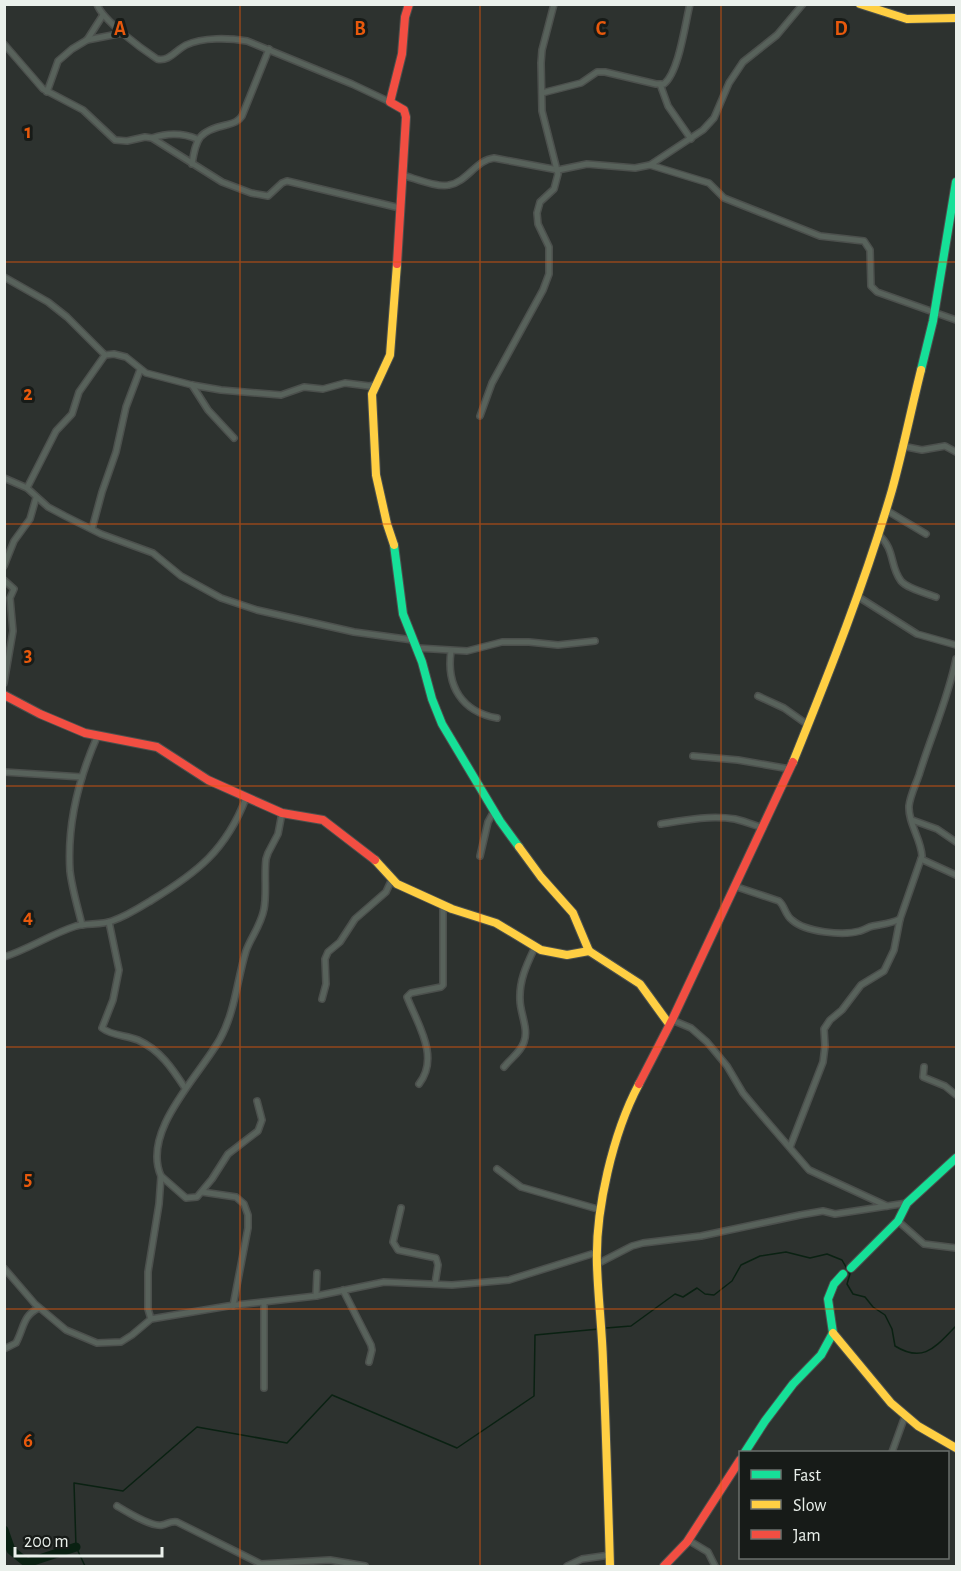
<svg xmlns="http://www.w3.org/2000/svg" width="961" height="1571" viewBox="0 0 961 1571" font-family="'Alegreya Sans',sans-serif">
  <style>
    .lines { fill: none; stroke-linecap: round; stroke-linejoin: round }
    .stream { stroke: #0a2112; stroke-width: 1.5 }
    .river { stroke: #0a2112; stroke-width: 9 }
    .street-casing { stroke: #4c504d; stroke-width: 8 }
    .fast-casing { stroke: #4c504d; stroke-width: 10 }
    .slow-casing { stroke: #4c504d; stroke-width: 10 }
    .jam-casing { stroke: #4c504d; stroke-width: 10 }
    .street { stroke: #58625b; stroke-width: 5 }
    .fast { stroke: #16e098; stroke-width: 8 }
    .slow { stroke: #ffcf43; stroke-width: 8 }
    .jam { stroke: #f24e42; stroke-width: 8 }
    .grid { fill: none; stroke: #e8590c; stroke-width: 1.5; stroke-opacity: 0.55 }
    .grid-label { font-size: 20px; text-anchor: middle; font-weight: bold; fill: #e8590c; stroke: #171b18; stroke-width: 6; stroke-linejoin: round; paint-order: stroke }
  </style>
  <rect width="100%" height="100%" fill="#2d322f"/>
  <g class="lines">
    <!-- stream -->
    <g class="stream">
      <path d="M606,1328l25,-2 44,-32 8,3 14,-9 8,6 9,1 18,-14 9,-16 19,-9 26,-4 24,6 17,-4 15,6 8,14 -3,10 6,10 12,3 8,10 12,8 7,14 3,17c29,18 41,0 61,-20"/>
      <polyline points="85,1566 76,1547 74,1483 123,1491 197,1427 287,1443 332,1395 457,1448 534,1396 535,1335 599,1329"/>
    </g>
    <!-- river -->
    <polyline class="river" points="4,1530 11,1550 27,1563 76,1547"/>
    <defs>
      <g id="street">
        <path d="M97,4c5,16 45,45 60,55 12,3 19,-9 29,-14 17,-8 43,-7 61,-4l105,43 38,18"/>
        <polyline points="87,40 123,33"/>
        <polyline points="4,44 43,89 83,110 115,140 127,141 145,137 152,138 222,182 251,193 268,196 282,183 287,181 400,208"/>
        <polyline points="660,84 668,106 691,139"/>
        <polyline points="47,92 58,61 72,49 87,40 103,15"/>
        <path d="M542,93l39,-10 16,-11h8l51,12h8c15,-12 21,-60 26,-80"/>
        <path d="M152,138c15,-5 31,-5 45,1"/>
        <path d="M192,164c4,-26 7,-33 34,-39 7,-2 12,-3 16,-9l27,-67"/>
        <polyline points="650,165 709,183 724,198 820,236 864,241 870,250 871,286 877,292 956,320"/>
        <path d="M402,175c12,3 36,13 47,10 18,-3 27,-25 45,-27l64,12 29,-6 48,4 15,-3 53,-35 11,-12 15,-35 14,-21 34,-27 26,-31"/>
        <polyline points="4,277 48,302 67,317 105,355 114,354 126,357 146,373 192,385 221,390 281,395 304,387 323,389 345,383 369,386 375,385"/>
        <polyline points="192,385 208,410 234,438"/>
        <polyline points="480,416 492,383 543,290 549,274 549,247 538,224 537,213 540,202 554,189 558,174 542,111 541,63 542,50 554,4"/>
        <polyline points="902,446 922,450 945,446 956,452"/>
        <polyline points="4,478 27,488 48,507 65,516 101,534 153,553 181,576 221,598 257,610 354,632 413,640"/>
        <polyline points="27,488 56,431 72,414 79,392 105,355"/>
        <polyline points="886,510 926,534"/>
        <polyline points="92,529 102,492 116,452 126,407 140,370"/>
        <path d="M878,534c18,16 11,31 23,47 7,8 25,12 35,16"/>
        <polyline points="4,566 14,541 30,519 36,498"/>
        <polyline points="4,580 14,589 10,598 13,631 4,683"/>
        <polyline points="857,596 917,634 956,645"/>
        <polyline points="417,648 467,651 502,642 529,642 558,645 595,641"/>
        <path d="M451,651c-5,35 11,61 46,67"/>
        <polyline points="758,696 784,708 808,725"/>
        <polyline points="693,756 738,760 790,769"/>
        <polyline points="4,772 82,777"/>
        <polyline points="912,820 937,829 956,842"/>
        <path d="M661,824c24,-4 49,-9 74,-5 9,2 19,6 28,9"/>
        <polyline points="480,856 488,822 494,811"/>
        <polyline points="921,859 956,875"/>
        <path d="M734,886l45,15c6,5 6,14 13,19 13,12 51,16 68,11 4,-1 8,-4 13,-5 10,-2 17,-2 27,-7"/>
        <path d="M109,922l10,48 -6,30 -11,28c10,8 24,7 36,12 22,10 34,28 47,48"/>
        <path d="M82,925c-4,-17 -10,-36 -12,-54 -3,-46 9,-93 27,-134"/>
        <path d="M4,957c25,-8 47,-23 72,-31 12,-3 25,-1 36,-5 15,-5 27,-13 40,-21 46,-28 74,-50 94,-102"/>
        <polyline points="322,999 326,984 325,959 328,952 340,942 355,919 386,892 392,879"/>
        <polyline points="672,1020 691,1028 707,1042 727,1066 743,1093 758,1111 809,1170 887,1206"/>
        <path d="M504,1067c6,-8 17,-15 20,-25 5,-13 -4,-29 -4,-42 -1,-20 7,-36 15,-53"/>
        <polyline points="924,1067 923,1077 945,1086 956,1095"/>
        <path d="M419,1084c21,-27 -1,-59 -12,-87l4,-4 30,-6 2,-2v-79"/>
        <path d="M790,1147l33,-85 2,-16 -1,-17 6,-9 12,-10 19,-25 23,-14 10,-21 6,-31 22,-63c-1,-17 -14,-33 -13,-50 1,-10 7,-22 10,-31 12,-39 29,-76 37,-116"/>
        <polyline points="497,1169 521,1187 601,1210"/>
        <polyline points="161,1176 186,1198 197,1197 212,1179 228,1154 258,1131 262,1120 257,1101"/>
        <polyline points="202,1192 236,1197 244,1204 248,1215 248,1228 233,1306"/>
        <polyline points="401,1208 393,1242 398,1250 436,1258 438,1265 435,1284"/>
        <polyline points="898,1221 924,1244 956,1248"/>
        <polyline points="597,1264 632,1246 643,1243 701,1236 800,1215 823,1211 835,1214 907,1203"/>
        <polyline points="4,1268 35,1304 66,1330 97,1343 121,1342 132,1335 151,1319 228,1306 316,1296 384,1282 452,1285 509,1280 598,1252"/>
        <polyline points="343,1290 371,1345 372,1350 369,1362"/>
        <polyline points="316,1296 317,1273"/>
        <path d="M151,1319l-3,-10v-37l11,-68 2,-28c-20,-45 39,-101 59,-137 15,-27 17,-59 26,-88 5,-14 15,-26 18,-42 3,-16 0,-33 2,-50l2,-6 10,-19 4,-21"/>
        <path d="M4,1349l12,-6c8,-15 7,-28 23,-35"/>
        <polyline points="264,1388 264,1303"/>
        <polyline points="892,1452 905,1416"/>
        <path d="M117,1506c10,6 34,21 45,19 6,-1 8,-4 15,-3l84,42 69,-4 35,6"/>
        <polyline points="688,1540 708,1552 715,1566"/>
        <polyline points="567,1566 582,1559 610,1555"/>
      </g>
      <g id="fast">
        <polyline points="921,370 933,321 956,182"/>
        <polyline points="394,545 403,614 422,662 432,699 442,724 500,821 519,847"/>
        <polyline points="851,1268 898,1221 907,1203 956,1158"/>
        <polyline points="745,1452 765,1421 793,1384 821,1355 833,1333 828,1299 834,1284 843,1274"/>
      </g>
      <g id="slow">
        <polyline points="860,4 907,19 956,18"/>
        <polyline points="394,545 387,524 376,475 372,394 390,355 397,264"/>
        <path d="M793,762c36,-89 72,-179 99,-272 11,-40 19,-80 29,-120"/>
        <polyline points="519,847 541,877 573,913 589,951 640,984 669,1024"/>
        <polyline points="375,860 397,884 452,909 496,923 541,950 567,955 589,951"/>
        <polyline points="833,1333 891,1403 918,1426 956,1448"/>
        <path d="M610,1566c-2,-68 -4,-137 -7,-205 -1,-32 -5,-64 -6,-96 -2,-55 16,-132 42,-181"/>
      </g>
      <g id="jam">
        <polyline points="397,264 406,117 404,110 390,102 402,54 405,17 409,4"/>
        <polyline points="4,695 40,714 85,733 157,747 208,780 282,813 323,820 375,860"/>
        <polyline points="639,1084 672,1020 793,762"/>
        <polyline points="664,1566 687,1542 740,1460"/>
      </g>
    </defs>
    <!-- street casing -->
    <use href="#street" class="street-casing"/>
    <!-- fast casing -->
    <use href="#fast" class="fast-casing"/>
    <!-- slow casing -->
    <use href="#slow" class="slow-casing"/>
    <!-- jam casing -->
    <use href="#jam" class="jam-casing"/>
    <!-- street -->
    <use href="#street" class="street"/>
    <!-- fast -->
    <use href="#fast" class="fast"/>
    <!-- slow -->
    <use href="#slow" class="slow"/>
    <!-- jam -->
    <use href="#jam" class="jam"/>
  </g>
  <!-- grid -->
  <path class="grid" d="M240,4v1562M480,4v1562M721,4v1562M4,262h952M4,524h952M4,786h952M4,1047h952M4,1309h952"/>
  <g class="grid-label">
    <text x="120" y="35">A</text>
    <text x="360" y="35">B</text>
    <text x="601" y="35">C</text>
    <text x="841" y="35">D</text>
    <text x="28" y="138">1</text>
    <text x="28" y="400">2</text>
    <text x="28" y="661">3</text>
    <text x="28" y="923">4</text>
    <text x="28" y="1185">5</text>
    <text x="28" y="1447">6</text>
  </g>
  <!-- border -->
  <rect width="961" height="1571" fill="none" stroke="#eaf0eb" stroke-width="12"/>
  <!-- legend -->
  <rect x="739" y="1451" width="210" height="108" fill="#171b18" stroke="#6b706c" stroke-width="1.5"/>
  <rect x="751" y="1470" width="30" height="9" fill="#16e098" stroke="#6b706c" stroke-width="1.5"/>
  <text x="793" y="1481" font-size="18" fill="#eaf0eb">Fast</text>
  <rect x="751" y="1500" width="30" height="9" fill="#ffcf43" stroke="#6b706c" stroke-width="1.5"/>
  <text x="793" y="1511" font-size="18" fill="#eaf0eb">Slow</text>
  <rect x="751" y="1530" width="30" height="9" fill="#f24e42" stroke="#6b706c" stroke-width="1.5"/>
  <text x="793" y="1541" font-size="18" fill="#eaf0eb">Jam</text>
  <!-- scale -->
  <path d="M15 1547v9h147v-9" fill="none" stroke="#eaf0eb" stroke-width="3"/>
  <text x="24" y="1547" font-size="18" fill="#eaf0eb" stroke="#171b18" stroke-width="4.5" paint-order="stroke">200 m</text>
</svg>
